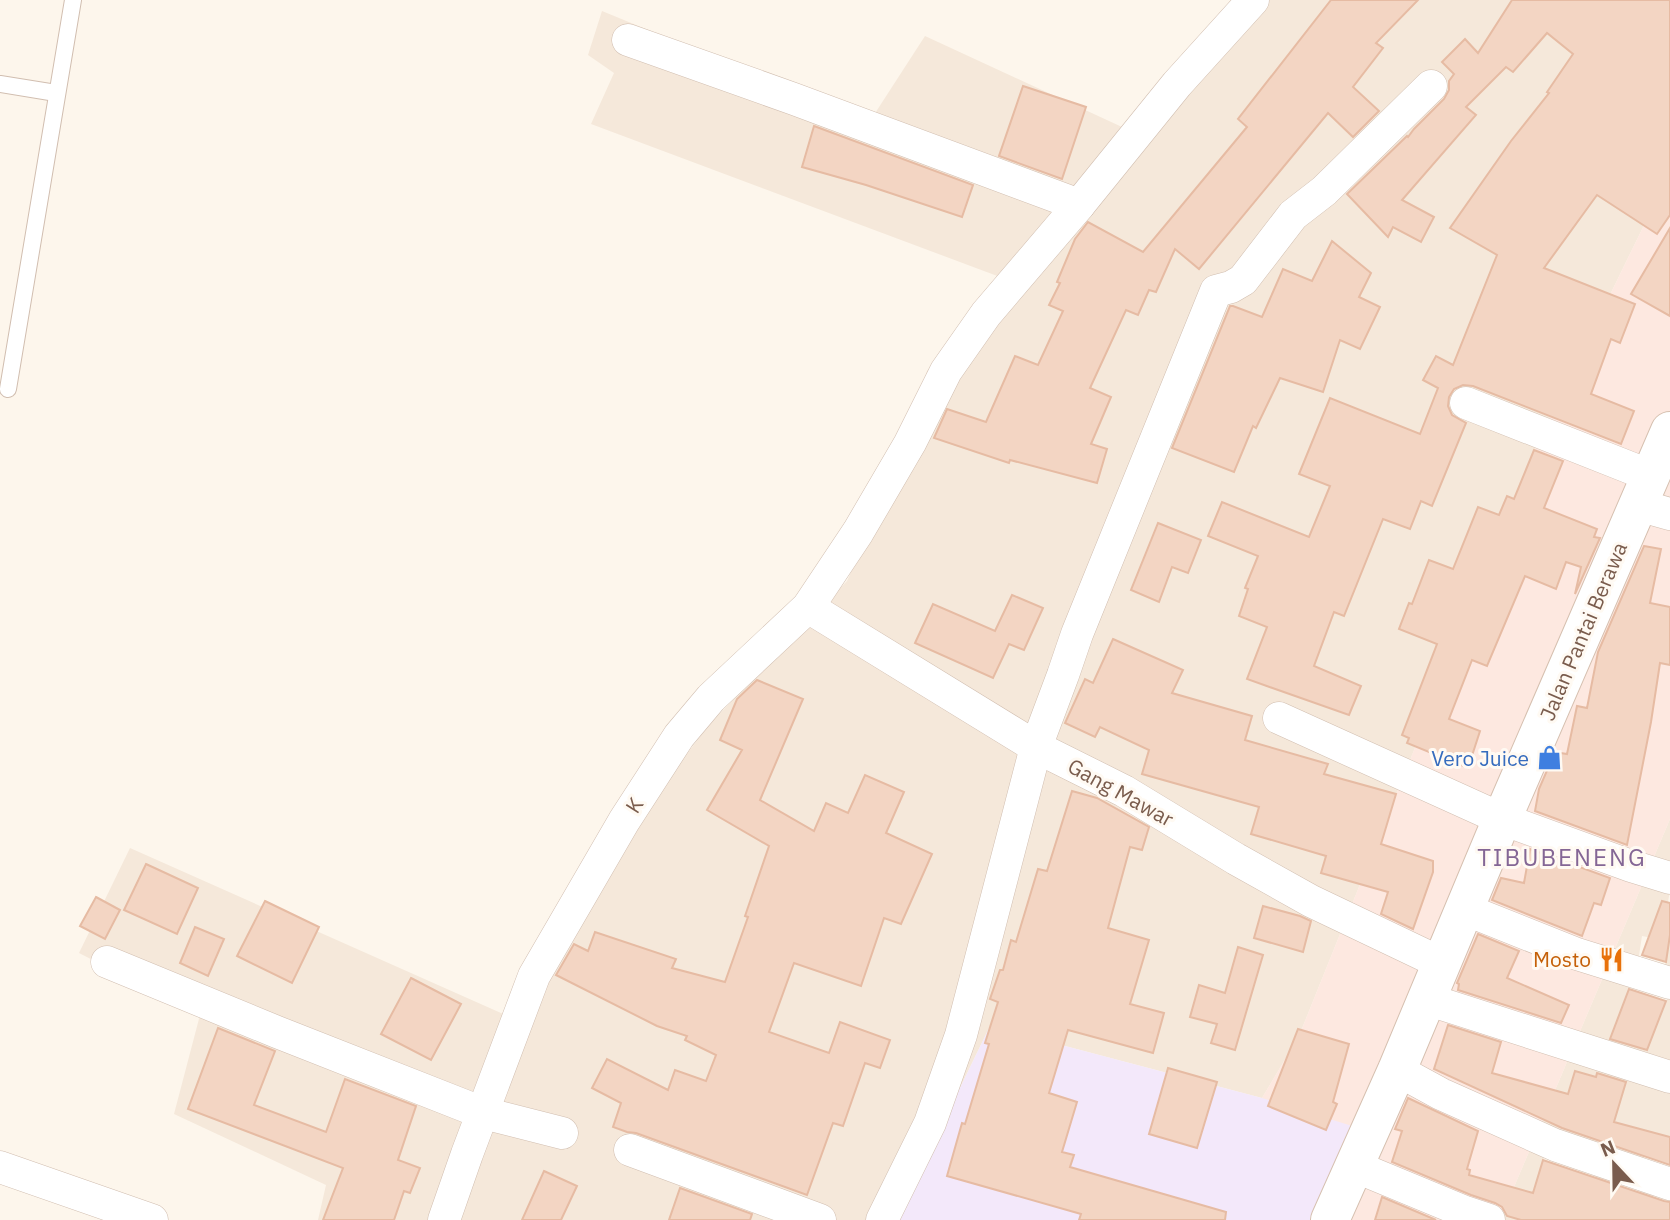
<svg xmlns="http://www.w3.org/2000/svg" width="1670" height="1220" viewBox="0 0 1670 1220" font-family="'IBM Plex Sans',sans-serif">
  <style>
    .residential { fill: #f5e8da; fill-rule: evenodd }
    .commercial { fill: #fde8e0 }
    .education { fill: #f3e8fa }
    .building { fill: #f3d5c3; stroke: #e6bba3; stroke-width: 2 }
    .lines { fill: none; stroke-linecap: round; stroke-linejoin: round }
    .lane-casing { stroke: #d1beb0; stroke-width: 18 }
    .street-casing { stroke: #d1beb0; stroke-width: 33 }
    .secondary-casing { stroke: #d6c0b0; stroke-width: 40 }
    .lane { stroke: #fff; stroke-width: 16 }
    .street { stroke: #fff; stroke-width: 32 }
    .secondary { stroke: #fff; stroke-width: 38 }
    .labels { text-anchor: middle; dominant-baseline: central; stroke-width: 6; stroke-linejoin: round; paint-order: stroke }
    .street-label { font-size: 21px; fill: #7a5c4d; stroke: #fffaf3 }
    .shop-label { font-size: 21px; fill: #366cbe; stroke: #fffaf3; text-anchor: end }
    .food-label { font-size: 21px; fill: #c56008; stroke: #fffaf3; text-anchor: end }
    .quarter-label { font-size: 24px; letter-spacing: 2px; fill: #846695; stroke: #fffaf3 }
  </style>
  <rect width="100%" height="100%" fill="#fdf6ec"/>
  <!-- residential -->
  <g class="residential">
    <polygon points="1261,0 1670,0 1670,172 1538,442 1299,1036 1262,1098 990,1026 896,1220 318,1220 326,1185 174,1114 200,1015 79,953 130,848 519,1021 593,878 708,726 847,581 900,465 927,371 1008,280 591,124 614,73 588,55 602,11 870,121 925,36 1135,133"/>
    <path d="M1670,819v72l-7,38 7,2v206l-19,-5 -9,32 12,28 -8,28h-18l12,-34 -25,-9 -12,34 -51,9h-52zM1642,936l27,5 -4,25 -27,-4zM1632,980l37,14 -22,57 -36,-13zM1575,1071l50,14 -11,38 -51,-15zM1547,1148l52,16 -11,34 -52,-14z"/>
  </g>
  <!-- commercial -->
  <polygon class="commercial" points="1670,172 1670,819 1500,1220 1326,1220 1262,1098 1299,1036 1538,442"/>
  <!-- education -->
  <polygon class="education" points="990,1026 1262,1098 1365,1130 1326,1220 896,1220"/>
  <!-- building -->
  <g class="building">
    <polygon points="1331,0 1418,0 1376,43 1383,48 1353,87 1379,111 1353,137 1328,113 1199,269 1175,249 1156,292 1149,290 1138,315 1126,310 1090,388 1111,397 1091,444 1107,449 1097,483 1010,460 1009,463 934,438 947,409 986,422 1015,356 1038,365 1063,311 1049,305 1060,283 1057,282 1075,239 1088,222 1143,252 1247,127 1238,119"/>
    <polygon points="1512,0 1670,0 1670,215 1657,234 1597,195 1544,268 1635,304 1620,343 1611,339 1591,394 1634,411 1621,444 1473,386 1463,385 1454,389 1449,397 1448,406 1452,415 1466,423 1432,506 1421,501 1410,529 1383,519 1344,616 1334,612 1314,666 1361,686 1349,715 1247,679 1267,627 1239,616 1248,589 1245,588 1258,556 1208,536 1222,502 1309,537 1330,486 1299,474 1330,398 1420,434 1438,388 1423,380 1436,356 1453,365 1497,255 1450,228 1511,141 1549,93 1547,92 1573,54 1547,33 1513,72 1506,67 1466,107 1476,115 1402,200 1434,217 1421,242 1393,227 1388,237 1347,194 1407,136 1408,137 1414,129 1444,99 1449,90 1449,81 1454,74 1442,62 1465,39 1478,53"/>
    <polygon points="1023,86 1086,107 1062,179 999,156"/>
    <polygon points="814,126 973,185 962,217 866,185 802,167"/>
    <polygon points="1670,228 1670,316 1631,294"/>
    <polygon points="1332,241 1371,273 1359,297 1380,307 1360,349 1340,340 1323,392 1280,378 1256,428 1253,426 1234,472 1172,448 1230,306 1233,306 1262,317 1283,269 1312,281"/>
    <polygon points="1534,450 1563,461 1544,508 1597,529 1594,537 1600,538 1575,594 1581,567 1566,562 1556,589 1525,576 1487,666 1472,660 1449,719 1480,731 1468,768 1407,743 1409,738 1402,735 1437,644 1399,629 1409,603 1412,604 1429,560 1453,569 1478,507 1499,515 1507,496 1514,499"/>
    <polygon points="1158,523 1201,540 1188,573 1172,567 1159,602 1131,590"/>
    <polygon points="1644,546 1661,549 1650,603 1670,607 1670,665 1660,663 1651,722 1627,845 1535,811 1539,789 1555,752 1567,754 1577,706 1587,708 1598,652"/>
    <polygon points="1012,595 1043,608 1024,650 1009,644 993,678 915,643 933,604 995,631"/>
    <polygon points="1113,639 1183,670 1172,693 1252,716 1245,740 1328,764 1324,774 1396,794 1381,844 1433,861 1433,872 1413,929 1381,914 1388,892 1321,873 1326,856 1251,834 1259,807 1142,774 1149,750 1100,727 1095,737 1065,723 1085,679 1093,683"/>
    <polygon points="757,680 803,699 760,800 814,831 826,803 848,813 865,775 904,792 886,833 932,854 901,924 884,918 861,986 794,963 769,1032 829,1053 840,1022 890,1040 880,1068 865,1063 843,1126 833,1123 807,1195 636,1133 627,1132 613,1127 621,1103 592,1088 607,1059 668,1090 675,1070 706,1081 716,1055 685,1040 687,1036 657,1026 556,975 574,944 588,951 595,932 676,959 672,968 725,982 748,917 745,916 769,846 707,810 742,750 720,740 737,699"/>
    <polygon points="1072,791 1097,798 1149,827 1142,850 1130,847 1108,928 1149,940 1130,1004 1164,1013 1153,1053 1068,1030 1049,1093 1077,1102 1062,1152 1074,1155 1070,1167 1226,1212 1225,1220 1079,1220 1081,1214 947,1176 962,1123 965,1124 989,1044 985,1043 998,1002 990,999 1000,970 1003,970 1011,940 1016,942 1038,869 1047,871"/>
    <polygon points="1530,849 1610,878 1601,905 1594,903 1582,936 1492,900 1501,878 1524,883"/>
    <polygon points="146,864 198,888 177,934 124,910"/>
    <polygon points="96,897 120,910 105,939 80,926"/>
    <polygon points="265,901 319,927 292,983 237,956"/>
    <polygon points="1662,901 1670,903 1670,935 1666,962 1642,955"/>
    <polygon points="1263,906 1300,916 1311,921 1303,952 1254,938"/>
    <polygon points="195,927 224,939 208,976 180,963"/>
    <polygon points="1478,934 1519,951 1507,978 1569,1005 1561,1023 1458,990 1459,984 1457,983"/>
    <polygon points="1238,947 1263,955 1235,1050 1211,1043 1217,1024 1190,1017 1199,985 1225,993"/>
    <polygon points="411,978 461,1004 431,1060 381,1034"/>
    <polygon points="1629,989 1666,1001 1647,1050 1610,1039"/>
    <polygon points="1448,1025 1501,1042 1492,1073 1568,1094 1575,1071 1596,1077 1597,1073 1626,1082 1614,1122 1670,1137 1670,1165 1562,1128 1434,1069"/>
    <polygon points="218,1028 275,1051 254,1105 326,1132 345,1079 416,1106 398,1160 420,1168 410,1193 404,1191 394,1220 323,1220 343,1168 188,1109"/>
    <polygon points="1298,1029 1349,1044 1333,1102 1337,1104 1326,1130 1268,1106"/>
    <polygon points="1168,1068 1217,1082 1197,1148 1149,1134"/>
    <polygon points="1408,1098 1478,1131 1467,1169 1470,1170 1469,1175 1533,1193 1543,1160 1664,1201 1670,1202 1670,1220 1521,1220 1507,1216 1502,1207 1495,1203 1471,1195 1392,1162 1402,1131 1395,1129"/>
    <polygon points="544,1171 577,1186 561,1220 522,1220"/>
    <polygon points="680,1188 752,1214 750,1220 669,1220"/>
    <polygon points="1382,1197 1436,1220 1375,1220"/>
  </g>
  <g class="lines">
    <defs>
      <g id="lane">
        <polyline points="0,84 56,93"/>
        <polyline points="8,389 73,0"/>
      </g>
      <g id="street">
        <polyline points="628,40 794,99 1079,205"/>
        <polyline points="1466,403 1651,476"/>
        <polyline points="1638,505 1670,514"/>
        <polyline points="808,607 1036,747 1124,791 1236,859 1311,901 1441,963"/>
        <polyline points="1279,718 1502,819 1631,866 1670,878"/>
        <polyline points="1464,909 1577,954 1670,983"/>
        <polyline points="107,962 277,1032 483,1113 562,1133"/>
        <polyline points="1426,999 1670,1077"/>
        <polyline points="1397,1070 1441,1094 1555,1145 1670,1184"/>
        <polyline points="630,1150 820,1220"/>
        <polyline points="1354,1166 1465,1212 1489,1220"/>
        <polyline points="0,1167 152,1220"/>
        <polyline points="444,1220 467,1154 534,976 624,821 679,736 711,698 808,607 858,532 910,443 946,371 986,314 1079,205 1177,84 1253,0"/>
        <polyline points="882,1220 930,1123 961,1035 1036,747 1063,675 1077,634 1216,291 1231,287 1243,280 1293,215 1324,191 1431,86"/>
      </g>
      <polyline id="secondary" points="1330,1220 1397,1070 1502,819 1670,431"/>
    </defs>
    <!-- lane casing -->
    <use href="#lane" class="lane-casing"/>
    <!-- street casing -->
    <use href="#street" class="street-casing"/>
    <!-- secondary casing -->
    <use href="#secondary" class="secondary-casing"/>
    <!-- lane -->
    <use href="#lane" class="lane"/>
    <!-- street -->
    <use href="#street" class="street"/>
    <!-- secondary -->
    <use href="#secondary" class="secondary"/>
  </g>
  <!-- icons -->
  <defs>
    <symbol id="shop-bare" viewBox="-9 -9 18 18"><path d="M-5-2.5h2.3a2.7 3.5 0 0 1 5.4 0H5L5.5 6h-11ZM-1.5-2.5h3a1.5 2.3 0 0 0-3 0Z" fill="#3f7fe0" stroke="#fffaf3" stroke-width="2.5" paint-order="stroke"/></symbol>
    <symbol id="restaurant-bare" viewBox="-9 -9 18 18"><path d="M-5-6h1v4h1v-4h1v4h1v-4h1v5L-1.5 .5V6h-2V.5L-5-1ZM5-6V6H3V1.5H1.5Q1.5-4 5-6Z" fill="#e8710a" stroke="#fffaf3" stroke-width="2.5" paint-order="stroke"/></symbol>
  </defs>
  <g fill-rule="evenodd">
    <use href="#shop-bare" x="1532" y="740" width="35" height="35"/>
    <use href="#restaurant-bare" x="1594" y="942" width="35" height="35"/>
  </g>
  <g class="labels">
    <!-- street labels -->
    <g class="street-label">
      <text transform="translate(1583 631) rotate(-67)">Jalan Pantai Berawa</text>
      <text transform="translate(1121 792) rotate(29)">Gang Mawar</text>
      <text transform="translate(634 805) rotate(-57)">K</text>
    </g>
    <!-- shop labels -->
    <g class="shop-label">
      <text x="1529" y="758">Vero Juice</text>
    </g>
    <!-- food labels -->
    <g class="food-label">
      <text x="1591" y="959">Mosto</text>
    </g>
    <!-- quarter labels -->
    <g class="quarter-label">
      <text x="1562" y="857">TIBUBENENG</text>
    </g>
  </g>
  <!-- north arrow -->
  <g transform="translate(1614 1164) rotate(338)" stroke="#fffaf3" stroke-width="5" paint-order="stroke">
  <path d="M0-5L12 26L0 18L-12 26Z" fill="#7a5c4d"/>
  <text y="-10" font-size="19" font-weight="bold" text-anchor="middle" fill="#7a5c4d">N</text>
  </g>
</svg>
